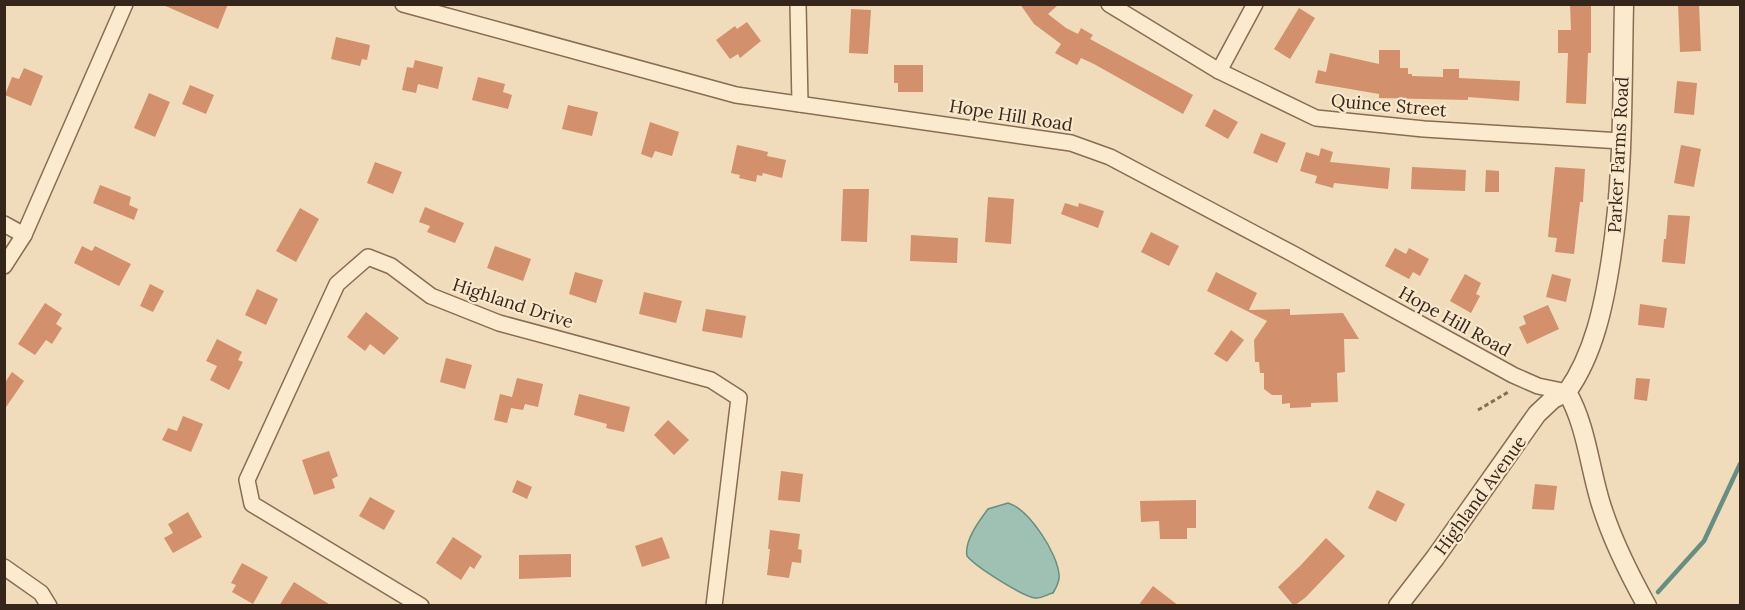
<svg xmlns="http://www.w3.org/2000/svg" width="1745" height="610" viewBox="0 0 1745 610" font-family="Lora,serif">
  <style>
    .water { fill: #9fc1b4; stroke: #668e81; stroke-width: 1.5 }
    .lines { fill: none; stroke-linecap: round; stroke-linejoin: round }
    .stream { stroke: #668e81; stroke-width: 4.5 }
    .building { fill: #d2906d }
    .minor-casing { stroke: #886c53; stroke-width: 18 }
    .tertiary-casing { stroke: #886c53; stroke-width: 21 }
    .path { stroke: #886c53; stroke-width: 3; stroke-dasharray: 4.5 3; stroke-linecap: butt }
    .minor { stroke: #fbeacd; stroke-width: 15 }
    .tertiary { stroke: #fbeacd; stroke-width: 18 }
    .labels { text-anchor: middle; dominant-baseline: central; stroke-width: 4.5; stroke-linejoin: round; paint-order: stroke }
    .street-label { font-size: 18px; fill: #36251a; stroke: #f8e7ca }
  </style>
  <rect width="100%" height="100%" fill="#f0dcba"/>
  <!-- water -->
  <path class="water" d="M1008,503c21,6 50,51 51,72 1,6 -3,13 -6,18 -6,1 -11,6 -18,5 -13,-2 -59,-31 -68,-42 -3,-15 12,-35 21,-47z"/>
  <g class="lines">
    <!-- stream -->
    <polyline class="stream" points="1658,592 1704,541 1740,464"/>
  </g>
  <!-- building -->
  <g class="building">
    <polygon points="161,4 228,4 218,29"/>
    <polygon points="1020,4 1059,4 1048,14 1066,28 1078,34 1081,28 1093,35 1090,39 1193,95 1183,114 1094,64 1081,58 1077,65 1055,53 1061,44 1034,24"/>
    <polygon points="1570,4 1591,4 1591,53 1588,53 1586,104 1566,103 1568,53 1558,53 1558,30 1571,30"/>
    <polygon points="1678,4 1699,4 1701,51 1680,52"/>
    <polygon points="1299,8 1315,18 1290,59 1274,49"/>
    <polygon points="851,9 871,10 868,54 849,53"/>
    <polygon points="747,22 761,41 740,58 738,54 730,59 716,40 735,26 737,29"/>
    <polygon points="336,37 370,45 367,60 362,59 360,66 331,59"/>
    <polygon points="1379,50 1400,50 1400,68 1408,68 1408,74 1412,74 1412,76 1443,77 1443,69 1459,69 1459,78 1520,81 1519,101 1468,97 1468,100 1379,98 1379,94 1315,83 1318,70 1326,72 1330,53 1379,64"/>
    <polygon points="415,60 443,67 438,89 418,84 416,93 402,90 407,67 413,68"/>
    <polygon points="894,65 923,65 923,92 898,92 898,83 894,83"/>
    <polygon points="24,68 43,76 31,106 5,95 12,77 19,79"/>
    <polygon points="478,77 505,84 503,92 512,95 508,109 472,100"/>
    <polygon points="1677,81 1697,83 1694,115 1674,113"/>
    <polygon points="190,85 214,95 206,114 182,104"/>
    <polygon points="149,93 170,102 155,137 134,128"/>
    <polygon points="568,105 598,112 592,136 562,129"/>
    <polygon points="1214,109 1238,122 1228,139 1205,126"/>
    <polygon points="650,122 679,132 672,156 655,151 652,158 641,154"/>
    <polygon points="1261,133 1286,143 1277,163 1253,153"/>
    <polygon points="737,145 768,152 767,156 786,160 782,178 763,173 762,176 757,175 756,182 739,178 740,175 731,173"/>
    <polygon points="1681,145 1701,149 1694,187 1674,183"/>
    <polygon points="1321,148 1333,152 1330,162 1390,168 1388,189 1334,183 1333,188 1315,183 1317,176 1300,171 1306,152 1319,156"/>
    <polygon points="375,162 402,172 393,194 367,183"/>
    <polygon points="1412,167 1466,170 1465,191 1411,189"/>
    <polygon points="1555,167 1585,169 1583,202 1580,202 1574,254 1555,252 1557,238 1548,237"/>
    <polygon points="1486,170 1499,171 1499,192 1485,192"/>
    <polygon points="100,185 131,197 129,205 138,209 134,220 93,203"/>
    <polygon points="843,189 869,189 867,242 841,241"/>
    <polygon points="988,197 1014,199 1011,244 985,242"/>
    <polygon points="1065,203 1078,207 1079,203 1104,211 1098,228 1061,214"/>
    <polygon points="425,207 464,223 455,243 427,232 430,226 419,222"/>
    <polygon points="300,208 319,219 296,262 276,251"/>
    <polygon points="1668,215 1690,216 1685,264 1662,262 1664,239 1666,239"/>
    <polygon points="1151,232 1179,246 1169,266 1141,252"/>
    <polygon points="911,235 958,238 957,263 910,261"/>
    <polygon points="82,246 92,251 95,246 131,264 119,286 74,263"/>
    <polygon points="495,246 531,259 523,281 487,268"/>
    <polygon points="1395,248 1406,254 1409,248 1429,259 1420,276 1413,272 1409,279 1385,266"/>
    <polygon points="575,272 603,280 596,303 569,294"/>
    <polygon points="1216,272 1257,293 1249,310 1290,309 1290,315 1343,313 1359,339 1344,339 1345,372 1337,373 1338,402 1311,403 1311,407 1290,408 1290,403 1282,404 1282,395 1272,395 1264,389 1264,373 1260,373 1259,362 1255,362 1254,340 1267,321 1207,291"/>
    <polygon points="1465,274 1481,283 1476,294 1480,296 1471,313 1450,301"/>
    <polygon points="1552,274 1571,279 1566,302 1546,297"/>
    <polygon points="150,284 164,291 153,312 140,306"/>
    <polygon points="257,289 278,299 266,325 245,315"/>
    <polygon points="644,292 682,301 676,323 639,314"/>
    <polygon points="45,303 62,314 56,324 62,328 52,344 46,340 35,355 18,344"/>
    <polygon points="1640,304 1667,308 1664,328 1638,325"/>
    <polygon points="1548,305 1559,329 1527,344 1519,327 1526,324 1523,316"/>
    <polygon points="706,309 746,316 742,338 702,331"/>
    <polygon points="366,312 399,338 384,355 370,344 365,351 347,337"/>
    <polygon points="1231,330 1244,340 1227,362 1214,354"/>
    <polygon points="217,339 242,352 238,360 243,362 229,390 210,380 217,366 206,361"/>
    <polygon points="446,358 472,365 465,389 440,382"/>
    <polygon points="12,372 24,381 4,410 4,384"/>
    <polygon points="517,378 543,384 538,407 525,404 523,410 511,408 507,423 494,420 500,394 512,397"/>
    <polygon points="1636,378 1650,379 1647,401 1634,399"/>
    <polygon points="579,394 630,407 624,432 606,428 607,424 574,415"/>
    <polygon points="183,416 203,424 191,452 162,440 168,428 177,431"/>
    <polygon points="668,420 689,440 674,455 654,435"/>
    <polygon points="329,451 338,476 332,479 335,488 314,495 302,460"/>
    <polygon points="781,471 803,474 800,502 778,500"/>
    <polygon points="517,480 532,487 527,499 512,492"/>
    <polygon points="1535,484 1557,486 1554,510 1532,509"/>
    <polygon points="1377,490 1405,504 1396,522 1368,508"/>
    <polygon points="370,497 395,511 384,530 359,516"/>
    <polygon points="1196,500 1196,528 1187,528 1187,539 1160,539 1159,521 1141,522 1140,501"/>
    <polygon points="188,512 202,537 173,553 164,538 173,533 168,524"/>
    <polygon points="770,530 800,534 798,549 802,550 801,563 792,562 789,578 767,575 770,549 768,549"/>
    <polygon points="453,537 482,556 474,569 470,566 461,580 436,563"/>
    <polygon points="662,537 670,558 642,567 635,546"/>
    <polygon points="1326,538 1345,556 1306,597 1294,606 1278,587 1300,566"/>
    <polygon points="571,554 571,577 519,579 519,555"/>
    <polygon points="242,563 268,577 253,604 232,592 236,585 231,583"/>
    <polygon points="294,582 332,606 279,606"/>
    <polygon points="1153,586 1179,606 1138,606"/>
  </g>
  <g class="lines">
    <defs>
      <g id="minor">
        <polyline points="403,4 736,95 1071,143 1110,157 1295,255 1513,375 1538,386 1567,392"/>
        <polyline points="798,4 800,104"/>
        <polyline points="1109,4 1219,71 1316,118 1424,129 1621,141"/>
        <polyline points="1219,71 1255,4"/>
        <polyline points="4,224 24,235"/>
        <polyline points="4,266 24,235 125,4"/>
        <polyline points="4,567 41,593 49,606"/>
        <polyline points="421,606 252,504 247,480 337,284 368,257 391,266 431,296 499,323 711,380 739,398 714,606"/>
      </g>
      <g id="tertiary">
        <path d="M1624,4c-2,86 0,171 -13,255 -7,46 -17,95 -44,133 19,33 22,72 33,109 11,37 28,71 47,105"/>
        <polyline points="1398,606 1435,558 1537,414 1553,399 1567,392"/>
      </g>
    </defs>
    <!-- minor casing -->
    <use href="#minor" class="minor-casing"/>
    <!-- tertiary casing -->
    <use href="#tertiary" class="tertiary-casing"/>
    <!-- path -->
    <polyline class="path" points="1478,410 1510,391"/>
    <!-- minor -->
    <use href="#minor" class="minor"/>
    <!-- tertiary -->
    <use href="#tertiary" class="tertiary"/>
  </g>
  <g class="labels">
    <!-- street labels -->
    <g class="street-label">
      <text transform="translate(1389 105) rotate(5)">Quince Street</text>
      <text transform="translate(1011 115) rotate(9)">Hope Hill Road</text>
      <text transform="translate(1618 155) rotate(-87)">Parker Farms Road</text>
      <text transform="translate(513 303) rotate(18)">Highland Drive</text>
      <text transform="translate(1455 321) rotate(29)">Hope Hill Road</text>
      <text transform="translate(1480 495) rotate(-54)">Highland Avenue</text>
    </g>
  </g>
  <!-- border -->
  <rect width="1745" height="610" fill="none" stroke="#36251a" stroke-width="12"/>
</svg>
